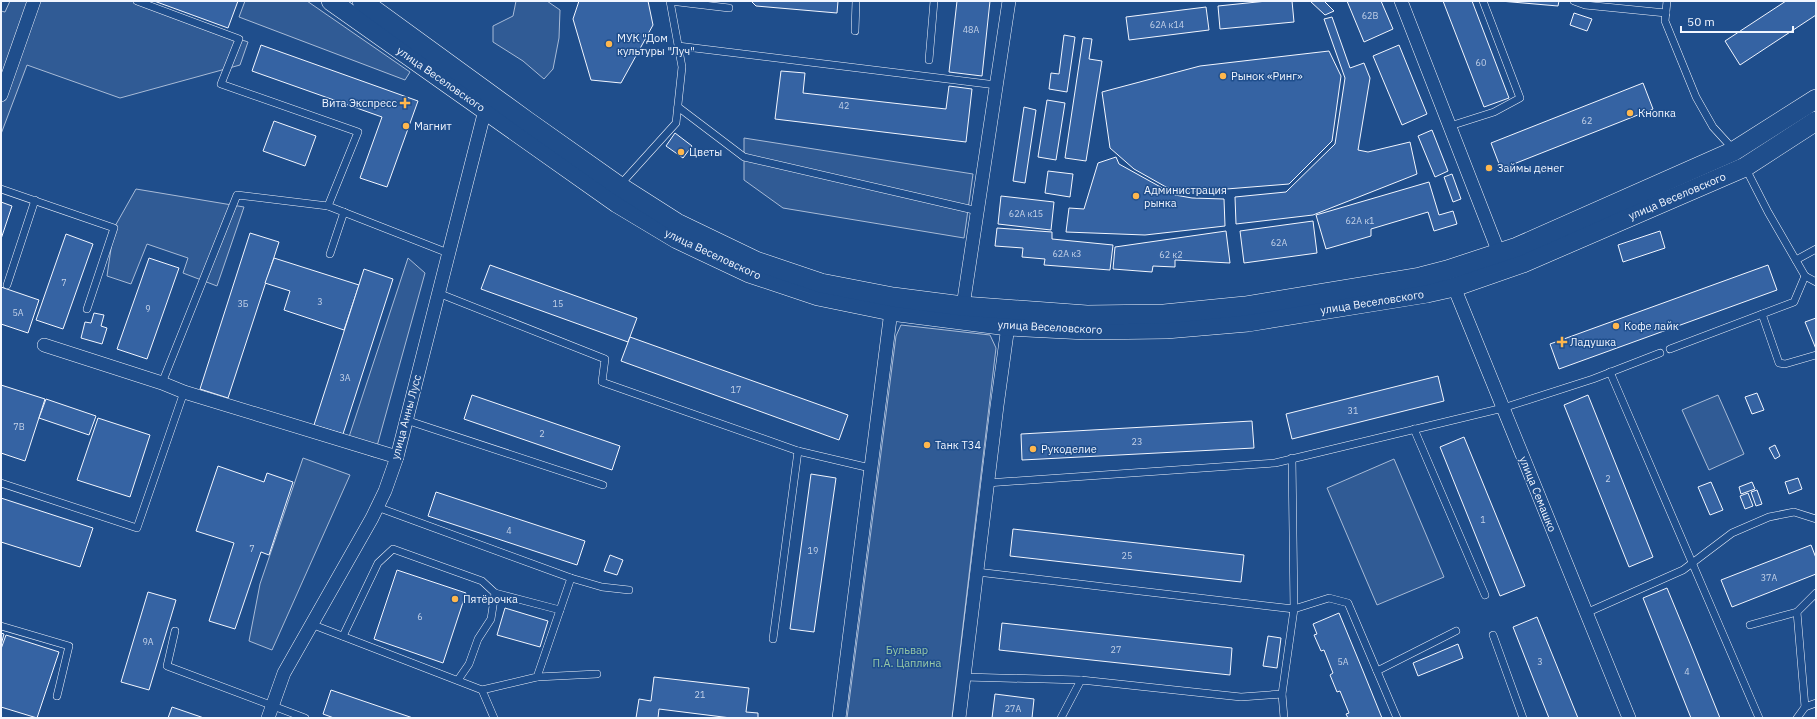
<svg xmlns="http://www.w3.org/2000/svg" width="1817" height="719" viewBox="0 0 1817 719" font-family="'IBM Plex Sans',sans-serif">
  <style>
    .built { fill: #305b95; stroke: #a8bbd7 }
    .building { fill: #3563a3; stroke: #f2f6ff }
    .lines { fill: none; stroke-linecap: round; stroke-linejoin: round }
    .service-casing { stroke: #f2f6ff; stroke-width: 8 }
    .minor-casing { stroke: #f2f6ff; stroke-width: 14 }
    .secondary-casing { stroke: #f2f6ff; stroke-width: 20 }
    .service { stroke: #1f4e8c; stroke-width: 7 }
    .minor { stroke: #1f4e8c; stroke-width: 13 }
    .secondary { stroke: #1f4e8c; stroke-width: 19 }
    .poi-dot { fill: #ffb74d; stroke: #1f4e8c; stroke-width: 1.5 }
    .labels { text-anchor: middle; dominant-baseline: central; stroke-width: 3; stroke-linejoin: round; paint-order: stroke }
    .number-label { font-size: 9px; fill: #c3d1e8 }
    .poi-label { font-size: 11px; fill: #f2f6ff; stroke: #1f4e8c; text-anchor: start }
    .street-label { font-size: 11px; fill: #f2f6ff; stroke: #1f4e8c }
    .park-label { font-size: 11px; fill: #97c8a6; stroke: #1f4e8c }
  </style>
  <rect width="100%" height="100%" fill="#1f4e8c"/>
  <!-- built -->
  <g class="built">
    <polygon points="10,1 133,1 248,42 240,65 120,98 27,65 1,134 1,11 5,12"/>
    <polygon points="245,1 307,1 410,72 405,80 239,17"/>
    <polygon points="516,1 547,1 560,10 559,38 553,69 544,79 523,61 493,42 493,26 513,16"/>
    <polygon points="744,138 973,174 964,238 783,208 744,180"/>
    <polygon points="136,189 244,207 217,286 183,273 188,258 147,244 131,284 107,276 114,228"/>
    <polygon points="408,258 425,273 374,457 346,446"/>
    <polygon points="901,325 990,335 996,348 952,718 847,718 896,336"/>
    <polygon points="1718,395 1744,454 1709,470 1682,410"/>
    <polygon points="303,458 350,475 272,650 249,641 260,584"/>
    <polygon points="1394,459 1444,577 1377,605 1327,488"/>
  </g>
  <!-- building -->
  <g class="building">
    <polygon points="154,1 238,1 228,28"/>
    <polygon points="579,1 648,1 653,25 621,83 591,80 573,19"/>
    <polygon points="751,1 838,1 837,13 756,6"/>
    <polygon points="957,1 990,1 982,76 949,72"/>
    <polygon points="1267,1 1292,1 1294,22 1220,29 1218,6"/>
    <polygon points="1310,1 1324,1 1334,11 1325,15"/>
    <polygon points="1347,1 1381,1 1393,29 1364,42"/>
    <polygon points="1443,1 1472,1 1509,98 1484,107"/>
    <polygon points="1500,1 1559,1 1558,6"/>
    <polygon points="1786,1 1816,1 1816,15 1740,65 1725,41"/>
    <polygon points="1206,7 1209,30 1129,40 1126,17"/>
    <polygon points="1574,13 1592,19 1587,31 1570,25"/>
    <polygon points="1332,17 1350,68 1364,63 1370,78 1358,150 1368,152 1410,142 1417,174 1313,215 1236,224 1235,197 1286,192 1335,144 1345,78 1324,19"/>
    <polygon points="1064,35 1075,37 1067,92 1049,89 1051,73 1059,74"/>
    <polygon points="1083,38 1092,39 1089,59 1102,61 1086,161 1065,158"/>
    <polygon points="261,45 418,101 387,187 360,178 382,117 252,71"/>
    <polygon points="1399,45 1427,114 1402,125 1373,56"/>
    <polygon points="1329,51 1341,76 1332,141 1289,184 1189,192 1166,187 1134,169 1110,148 1102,92 1200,66"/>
    <polygon points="781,71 805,73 803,93 946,109 949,86 972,89 966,142 775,119"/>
    <polygon points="1643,83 1653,109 1501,169 1491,143"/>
    <polygon points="1047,100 1065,103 1056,160 1038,157"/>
    <polygon points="1024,107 1036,110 1025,183 1013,181"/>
    <polygon points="274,121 316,136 305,166 263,151"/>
    <polygon points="1432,130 1448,171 1435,177 1418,136"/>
    <polygon points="675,133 692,146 683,158 666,146"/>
    <polygon points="1116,157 1119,164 1175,195 1192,198 1224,199 1225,226 1145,235 1066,232 1069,208 1084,209 1098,163"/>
    <polygon points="1048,171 1073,174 1070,197 1045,193"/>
    <polygon points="1452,174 1461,199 1453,202 1444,177"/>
    <polygon points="1429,182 1439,215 1453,211 1457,224 1434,231 1428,212 1371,229 1371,236 1326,249 1316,215"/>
    <polygon points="1001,196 1054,202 1051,230 998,224"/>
    <polygon points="1,202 12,206 1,239"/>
    <polygon points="1313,221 1317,253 1244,263 1240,231"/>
    <polygon points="997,228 1052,232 1052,239 1113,245 1110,270 1044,265 1045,259 1022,257 1023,248 995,246"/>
    <polygon points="1226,231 1230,263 1175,260 1175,267 1153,266 1152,272 1113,269 1115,247"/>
    <polygon points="1660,231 1665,248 1623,262 1618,245"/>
    <polygon points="250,233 279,242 228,398 200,389"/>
    <polygon points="66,234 93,244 63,329 36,320"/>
    <polygon points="149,258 179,268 147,359 117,349"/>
    <polygon points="274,258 359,285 344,330 284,310 290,291 265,283"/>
    <polygon points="490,265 637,318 628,342 481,289"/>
    <polygon points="1768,265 1777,290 1559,369 1550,344"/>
    <polygon points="364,269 393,279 343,434 314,425"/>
    <polygon points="1,287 39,300 28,333 1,324"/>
    <polygon points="94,313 104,315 101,326 107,328 102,344 81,338 85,322 91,323"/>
    <polygon points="1816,318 1816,349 1805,322"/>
    <polygon points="630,337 848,415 839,440 621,361"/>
    <polygon points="1438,376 1444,401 1292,439 1286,414"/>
    <polygon points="1,385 45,399 25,461 1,453"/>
    <polygon points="1757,393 1764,410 1752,414 1745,397"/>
    <polygon points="472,395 620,446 612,470 464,419"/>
    <polygon points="1588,395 1653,557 1629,567 1564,405"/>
    <polygon points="46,399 96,416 89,435 39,418"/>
    <polygon points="98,418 150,435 130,497 77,480"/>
    <polygon points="1252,421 1254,448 1022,460 1021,434"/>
    <polygon points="1464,437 1525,586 1500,596 1440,447"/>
    <polygon points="1775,445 1780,456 1775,459 1769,448"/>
    <polygon points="218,466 264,482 267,473 293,482 269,555 261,552 235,629 209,621 234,543 196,531"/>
    <polygon points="811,474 836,478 814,632 790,629"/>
    <polygon points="1798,478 1802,489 1789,494 1785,482"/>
    <polygon points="1711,482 1723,510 1710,515 1698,487"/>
    <polygon points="1752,482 1755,489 1741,494 1739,487"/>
    <polygon points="1757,490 1762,504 1756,506 1751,492"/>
    <polygon points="436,492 585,541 577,565 428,516"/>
    <polygon points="1748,493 1753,506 1745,509 1740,496"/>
    <polygon points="1,498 93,528 80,567 1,542"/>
    <polygon points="1013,529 1244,555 1241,582 1010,556"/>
    <polygon points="1811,545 1816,558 1816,574 1732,607 1721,580"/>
    <polygon points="610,555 623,560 617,575 604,571"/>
    <polygon points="397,570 466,593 443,663 374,639"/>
    <polygon points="1667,588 1691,646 1720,718 1691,718 1643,598"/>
    <polygon points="148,592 176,600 149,690 121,682"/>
    <polygon points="505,608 548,621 540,647 497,635"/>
    <polygon points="1339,613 1363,671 1382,718 1348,718 1346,714 1349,713 1340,691 1337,692 1330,675 1333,673 1324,650 1321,651 1314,635 1317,634 1313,624"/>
    <polygon points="1537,617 1578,718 1549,718 1533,678 1513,627"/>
    <polygon points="1002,623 1232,648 1230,675 999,650"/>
    <polygon points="1,633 4,634 1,645"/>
    <polygon points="6,635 59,652 37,718 1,707 1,649"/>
    <polygon points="1268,636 1281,638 1277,668 1263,666"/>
    <polygon points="1458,644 1463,658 1418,676 1413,663"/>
    <polygon points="654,677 749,688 746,712 758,713 758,718 731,718 659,709 658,718 636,718 639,699 651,701"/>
    <polygon points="331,690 413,718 334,718 323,714"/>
    <polygon points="995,694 1034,699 1032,718 992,718"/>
    <polygon points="172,707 204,718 168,718"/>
  </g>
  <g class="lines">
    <defs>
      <g id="service">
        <polyline points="137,1 239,39 221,84 358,132 328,206 448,253"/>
        <polyline points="1574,1 1585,5 1666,13"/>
        <polyline points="1667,1 1665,21 1696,97 1713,127 1734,150"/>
        <polyline points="855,31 856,1"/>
        <polyline points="678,46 996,85"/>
        <polyline points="929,60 934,1"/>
        <polyline points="678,107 744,157 978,211"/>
        <polyline points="1450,126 1494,112 1520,98 1483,1"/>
        <polyline points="1745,167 1768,212 1805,276 1816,282"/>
        <polyline points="619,186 676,123 682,67 670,1 729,8"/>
        <polyline points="1,189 114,228 87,309"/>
        <polyline points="330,254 344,212"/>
        <polyline points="1796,260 1816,249"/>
        <polyline points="7,285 35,200"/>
        <polyline points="438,293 605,359 602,382 798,451 870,468"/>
        <polyline points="1762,314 1779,363 1785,364 1816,355"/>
        <polyline points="1670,349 1794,302 1805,276"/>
        <polyline points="1610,372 1759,718"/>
        <polyline points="162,383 237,195 328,206"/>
        <polyline points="406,420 603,485"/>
        <polyline points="1414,429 1485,595"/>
        <polyline points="1,483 137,528 184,392"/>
        <polyline points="987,483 1275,463 1503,408 1593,379 1660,353"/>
        <polyline points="377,507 571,578 602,587 629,590"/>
        <polyline points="977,572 1294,609 1292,458"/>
        <polyline points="495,593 560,610"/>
        <polyline points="1816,593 1797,612 1805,707 1816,703"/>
        <polyline points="1586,613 1683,570 1732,533 1769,517 1794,512 1816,519"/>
        <polyline points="311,624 482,690"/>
        <polyline points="1750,625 1797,612"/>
        <polyline points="1,626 69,646 57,696"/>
        <polyline points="175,631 167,666 305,718"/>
        <polyline points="1493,635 1523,718"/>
        <polyline points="343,636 378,563 393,549 482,581 495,593 491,619 478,639 469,664 458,680"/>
        <polyline points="773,639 798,451"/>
        <polyline points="1377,671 1456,631"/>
        <polyline points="537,677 597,674"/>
        <polyline points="964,677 1081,680"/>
        <polyline points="494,718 482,690 537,677 571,578"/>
        <polyline points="1061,718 1081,680 1241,697 1282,694"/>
        <polyline points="1284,718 1282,694 1294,609 1329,598 1348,603 1397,718"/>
        <polyline points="1797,718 1805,707"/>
      </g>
      <g id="minor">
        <polyline points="1401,1 1499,253"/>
        <polyline points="1,95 34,1"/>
        <polyline points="1454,287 1629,718"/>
        <polyline points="963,306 1009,1"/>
        <polyline points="44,345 162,383 184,392 397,457"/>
        <polyline points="268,718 284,673 372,518 385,491 397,457 485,110"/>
        <polyline points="839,718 891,311"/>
        <polyline points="959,718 997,406 1008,326"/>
      </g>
      <g id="secondary">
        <polyline points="331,1 617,203 677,239 749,273 818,296 891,311 1008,326 1086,330 1166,329 1248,322 1427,293 1454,287 1523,263 1745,167 1816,121"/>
        <polyline points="362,1 527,121 619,186 677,223 756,261 821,283 893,297 963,306 1087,315 1164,314 1245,306 1420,277 1447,270 1517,247 1734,151 1816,99"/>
      </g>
    </defs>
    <!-- service casing -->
    <use href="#service" class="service-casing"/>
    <!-- minor casing -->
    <use href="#minor" class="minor-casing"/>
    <!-- secondary casing -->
    <use href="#secondary" class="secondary-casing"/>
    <!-- service -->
    <use href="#service" class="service"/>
    <!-- minor -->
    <use href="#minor" class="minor"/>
    <!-- secondary -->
    <use href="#secondary" class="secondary"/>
  </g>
  <!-- markers -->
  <g class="poi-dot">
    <circle cx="609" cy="44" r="4"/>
    <circle cx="1223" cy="76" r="4"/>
    <path d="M403 97h4v4h4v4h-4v4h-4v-4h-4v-4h4z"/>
    <circle cx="1630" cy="113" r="4"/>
    <circle cx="406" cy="126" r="4"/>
    <circle cx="681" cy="152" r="4"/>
    <circle cx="1489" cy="168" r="4"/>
    <circle cx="1136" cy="196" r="4"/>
    <circle cx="1616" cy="326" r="4"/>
    <path d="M1560 336h4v4h4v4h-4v4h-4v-4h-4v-4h4z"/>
    <circle cx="927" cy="445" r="4"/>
    <circle cx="1033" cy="449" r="4"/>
    <circle cx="455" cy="599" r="4"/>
  </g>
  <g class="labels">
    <!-- number labels -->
    <g class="number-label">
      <text x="1370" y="15">62В</text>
      <text x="1167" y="24">62А к14</text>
      <text x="971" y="29">48А</text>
      <text x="1481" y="62">60</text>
      <text x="844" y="105">42</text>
      <text x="1587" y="120">62</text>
      <text x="1026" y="213">62А к15</text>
      <text x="1360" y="220">62А к1</text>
      <text x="1279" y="242">62А</text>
      <text x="1067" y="253">62А к3</text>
      <text x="1171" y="254">62 к2</text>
      <text x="64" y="282">7</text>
      <text x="320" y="301">3</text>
      <text x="243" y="303">3Б</text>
      <text x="558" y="303">15</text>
      <text x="148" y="308">9</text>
      <text x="18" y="312">5А</text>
      <text x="345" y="377">3А</text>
      <text x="736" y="389">17</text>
      <text x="1353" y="410">31</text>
      <text x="19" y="426">7В</text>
      <text x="542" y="433">2</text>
      <text x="1137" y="441">23</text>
      <text x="1608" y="478">2</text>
      <text x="1483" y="519">1</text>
      <text x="509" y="530">4</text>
      <text x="252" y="548">7</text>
      <text x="813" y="550">19</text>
      <text x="1127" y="555">25</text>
      <text x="1769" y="577">37А</text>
      <text x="420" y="616">6</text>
      <text x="148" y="641">9А</text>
      <text x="1116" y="649">27</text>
      <text x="1343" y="661">5А</text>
      <text x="1540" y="661">3</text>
      <text x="1687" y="671">4</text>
      <text x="700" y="694">21</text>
      <text x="1013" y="708">27А</text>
    </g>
    <!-- poi labels -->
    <g class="poi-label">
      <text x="617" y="38">МУК "Дом<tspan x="617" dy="13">культуры "Луч"</tspan></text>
      <text x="1231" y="76">Рынок «Ринг»</text>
      <text x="397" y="103" text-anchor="end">Вита Экспресс</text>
      <text x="1638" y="113">Кнопка</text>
      <text x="414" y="126">Магнит</text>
      <text x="689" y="152">Цветы</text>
      <text x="1497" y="168">Займы денег</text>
      <text x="1144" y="190">Администрация<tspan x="1144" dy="13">рынка</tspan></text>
      <text x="1624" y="326">Кофе лайк</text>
      <text x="1570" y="342">Ладушка</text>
      <text x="935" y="445">Танк T34</text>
      <text x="1041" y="449">Рукоделие</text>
      <text x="463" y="599">Пятёрочка</text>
    </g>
    <!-- street labels -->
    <g class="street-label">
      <text transform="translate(441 79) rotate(35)">улица Веселовского</text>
      <text transform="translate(1677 196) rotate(-23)">улица Веселовского</text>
      <text transform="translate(713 254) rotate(25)">улица Веселовского</text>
      <text transform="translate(1372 302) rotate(-9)">улица Веселовского</text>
      <text transform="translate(1050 327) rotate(3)">улица Веселовского</text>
      <text transform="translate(406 417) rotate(-75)">улица Анны Лусс</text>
      <text transform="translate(1538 494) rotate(68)">улица Семашко</text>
    </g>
    <!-- park labels -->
    <g class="park-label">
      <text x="907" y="650">Бульвар<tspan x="907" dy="13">П.А. Цаплина</tspan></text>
    </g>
  </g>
  <!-- border -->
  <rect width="1817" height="719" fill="none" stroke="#f2f6ff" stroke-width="4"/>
  <!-- scale -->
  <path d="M1681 26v6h112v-6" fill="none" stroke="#f2f6ff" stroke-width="2"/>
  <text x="1687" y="26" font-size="12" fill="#f2f6ff" stroke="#1f4e8c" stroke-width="3" paint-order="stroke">50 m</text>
</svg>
